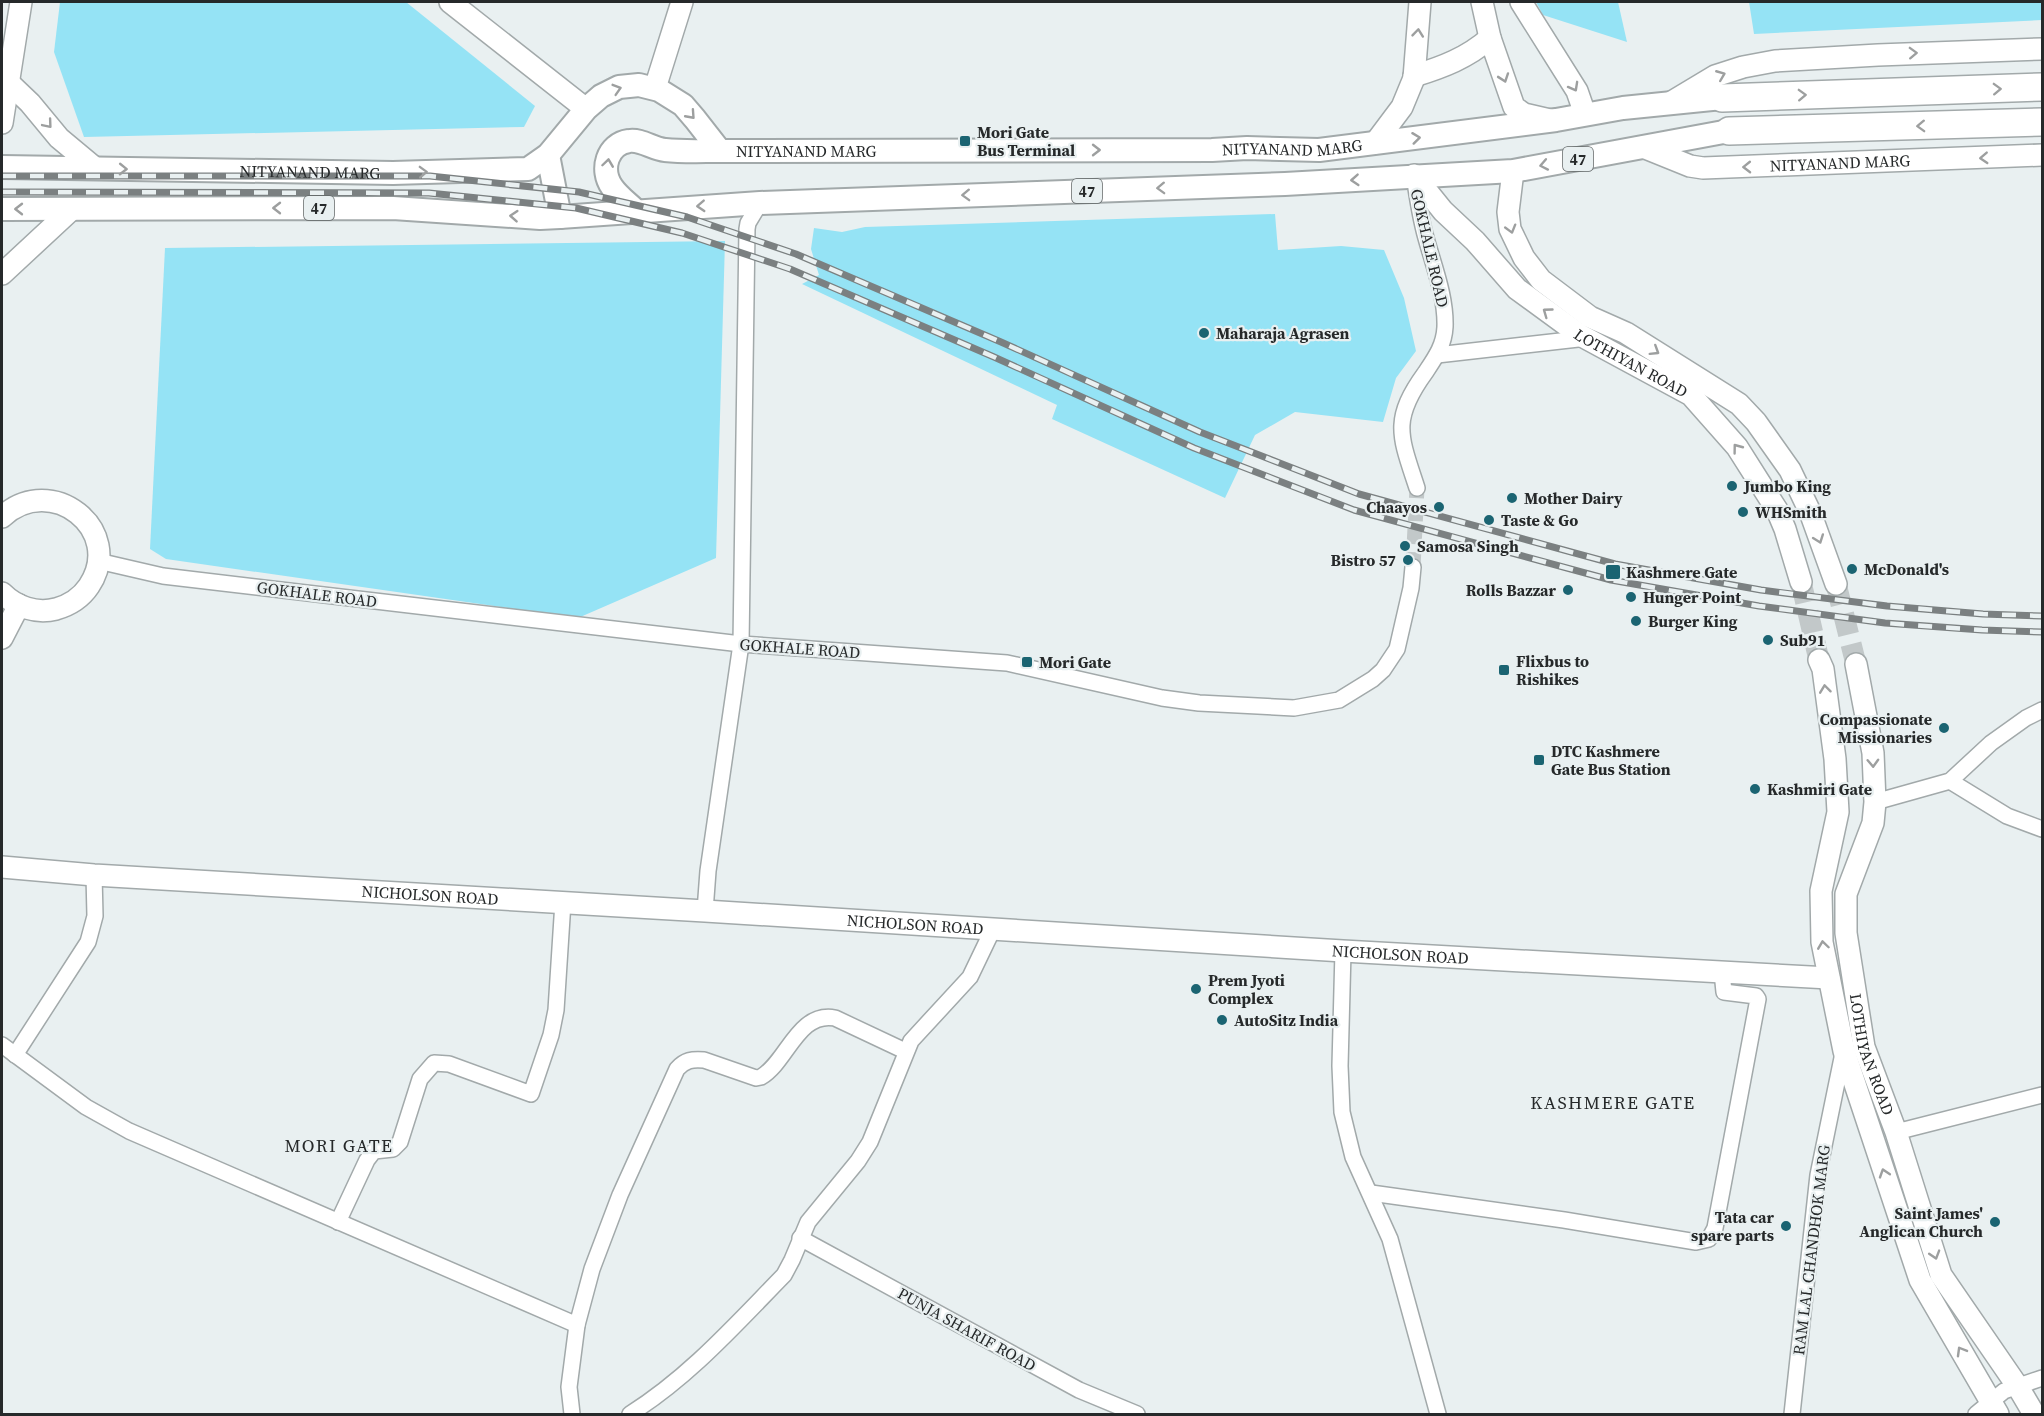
<svg xmlns="http://www.w3.org/2000/svg" width="2044" height="1416" viewBox="0 0 2044 1416" font-family="'Source Serif 4',serif">
  <style>
    .green { fill: #95e3f5 }
    .lines { fill: none; stroke-linecap: round; stroke-linejoin: round }
    .street-tunnel { stroke: #c2c8c9; stroke-width: 15; stroke-dasharray: 15 8; stroke-linecap: butt }
    .secondary-tunnel { stroke: #c2c8c9; stroke-width: 21; stroke-dasharray: 21 10; stroke-linecap: butt }
    .street-casing { stroke: #a2a9aa; stroke-width: 18 }
    .secondary-casing { stroke: #a2a9aa; stroke-width: 24 }
    .primary-casing { stroke: #a2a9aa; stroke-width: 26 }
    .highway-casing { stroke: #a2a9aa; stroke-width: 30 }
    .street { stroke: #fff; stroke-width: 15 }
    .secondary { stroke: #fff; stroke-width: 21 }
    .primary { stroke: #fff; stroke-width: 22 }
    .highway { stroke: #fff; stroke-width: 27 }
    .rail-casing { stroke: #7b8081; stroke-width: 7 }
    .rail { stroke: #e9f0f1; stroke-width: 4.5; stroke-dasharray: 14; stroke-linecap: butt }
    .oneway { stroke: #9d9f9f }
    .poi-dot { fill: #1b6472; stroke: #e9f0f1; stroke-width: 2 }
    .labels { text-anchor: middle; dominant-baseline: central; stroke-width: 4.5; stroke-linejoin: round; paint-order: stroke }
    .shield { fill: #e9f0f1; stroke: #606566; stroke-width: 1.5 }
    .shield-label { font-size: 15px; font-weight: bold; fill: #26292a }
    .poi-label { font-size: 16px; font-weight: bold; fill: #26292a; stroke: #e9f0f1; text-anchor: start }
    .street-label { font-size: 16px; fill: #26292a; stroke: #e9f0f1 }
    .neighbourhood-label { font-size: 18px; letter-spacing: 1.5px; fill: #26292a; stroke: #e9f0f1 }
  </style>
  <rect width="100%" height="100%" fill="#e9f0f1"/>
  <!-- green -->
  <g class="green">
    <polygon points="60,2 406,2 535,106 524,127 84,137 54,52"/>
    <polygon points="1536,2 1618,2 1627,42 1543,15"/>
    <polygon points="1749,2 2042,2 2042,20 1754,34"/>
    <polygon points="1275,214 1278,250 1341,246 1384,250 1404,298 1416,351 1396,378 1383,422 1295,412 1255,435 1225,498 1052,419 1057,405 802,284 819,275 811,249 814,228 842,232 865,227"/>
    <polygon points="725,241 716,558 578,618 166,559 150,549 165,248"/>
  </g>
  <g class="lines">
    <!-- street-tunnel -->
    <polyline class="street-tunnel" points="1413,567 1417,488"/>
    <!-- secondary-tunnel -->
    <g class="secondary-tunnel">
      <polyline points="1801,582 1819,660"/>
      <polyline points="1836,584 1856,664"/>
    </g>
    <defs>
      <g id="street">
        <path d="M1414,175c3,21 6,42 12,63 8,29 20,59 19,89 -1,19 -10,31 -20,46 -34,47 -25,63 -8,115"/>
        <polyline points="1437,355 1587,338"/>
        <polyline points="98,561 163,576 741,644 1007,663 1162,698 1199,703 1294,708 1339,700 1373,679 1383,670 1397,649 1411,588 1413,567"/>
        <polyline points="1950,781 2007,816 2042,829"/>
        <polyline points="1875,802 1950,781 1991,743 2026,718 2042,710"/>
        <polyline points="705,911 708,871 741,644 747,229 748,223 760,203"/>
        <polyline points="1343,951 1340,1066 1342,1112 1353,1157 1390,1239 1438,1414"/>
        <polyline points="2,1045 86,1107 129,1131 577,1325"/>
        <polyline points="15,1055 88,942 95,916 94,875"/>
        <polyline points="1896,1132 2042,1095"/>
        <polyline points="1371,1193 1564,1220 1696,1242 1709,1239 1715,1228 1758,999 1756,996 1724,992 1722,972"/>
        <polyline points="338,1222 367,1160 374,1151 393,1149 400,1142 420,1079 434,1063 449,1064 531,1094 551,1035 556,1010 563,902"/>
        <polyline points="800,1238 1079,1390 1137,1414"/>
        <path d="M572,1414l-3,-27 8,-62 15,-56 28,-74 57,-126c8,-9 15,-10 27,-9l52,18 5,-1c26,-15 37,-66 74,-59l70,33"/>
        <path d="M630,1414c59,-37 105,-89 154,-139l8,-15 16,-38 50,-61 12,-19 41,-101 59,-64 23,-48"/>
        <polyline points="1792,1414 1818,1175 1843,1053"/>
        <polyline points="1976,1414 2004,1391 2042,1378"/>
      </g>
      <g id="secondary">
        <polyline points="450,2 586,109"/>
        <polyline points="1482,2 1490,38 1514,107 1524,114 1550,120"/>
        <polyline points="1521,2 1577,91 1585,114"/>
        <path d="M1414,76c29,-9 53,-18 76,-38"/>
        <polyline points="655,88 682,2"/>
        <polyline points="2,89 8,82 30,103 59,138 95,168"/>
        <polyline points="1670,103 1715,76 1743,67 1775,61 1878,55 2042,49"/>
        <polyline points="2,123 21,2"/>
        <polyline points="1375,143 1402,107 1414,78 1420,2"/>
        <path id="s1" d="M1643,147l47,19 13,2 339,-13"/>
        <polyline points="1513,171 1508,212 1510,229 1524,258 1541,280 1590,317 1626,333 1739,404 1756,422 1790,470 1810,512 1836,584"/>
        <path id="s2" d="M1414,175l29,36 32,30 42,48 63,46 111,60 46,52 40,63 8,19 16,53"/>
        <polyline points="2,274 72,209"/>
        <path d="M2,517c49,-46 124,13 87,69 -8,12 -19,19 -33,23 -20,5 -40,-2 -54,-16"/>
        <polyline points="2,638 19,605"/>
        <polyline points="1819,660 1823,669 1835,759 1838,812 1821,891 1822,942 1844,1051 1920,1280 1998,1414"/>
        <path id="s3" d="M1856,664l17,89 2,49 -2,21 -27,71v39l18,114 32,85 45,143 77,112 16,27"/>
        <path id="s4" d="M2,867l92,8 611,36 638,40 486,27"/>
      </g>
      <g id="primary">
        <polyline points="548,155 560,217"/>
        <path id="s5" d="M2,167l391,6 135,-4 20,-14 38,-46 15,-13 18,-9 20,-2 20,5 24,15 12,14 25,32"/>
        <polyline points="2,209 393,208 540,218 560,217 760,203 1285,184 1513,171 1729,131"/>
        <path id="s6" d="M635,210c-7,-7 -17,-14 -23,-23 -12,-17 -5,-43 17,-46 12,-2 24,8 36,9 18,2 37,1 55,1l492,-1 35,-2 72,2 237,-30 67,-12 99,-10"/>
      </g>
      <g id="highway">
        <polyline points="1722,98 2042,87"/>
        <polyline points="1729,131 2042,122"/>
      </g>
    </defs>
    <!-- street casing -->
    <use href="#street" class="street-casing"/>
    <!-- secondary casing -->
    <use href="#secondary" class="secondary-casing"/>
    <!-- primary casing -->
    <use href="#primary" class="primary-casing"/>
    <!-- highway casing -->
    <use href="#highway" class="highway-casing"/>
    <!-- street -->
    <use href="#street" class="street"/>
    <!-- secondary -->
    <use href="#secondary" class="secondary"/>
    <!-- primary -->
    <use href="#primary" class="primary"/>
    <!-- highway -->
    <use href="#highway" class="highway"/>
    <defs>
      <g id="rail">
        <polyline points="2,176 430,176 579,192 687,217 796,254 1001,342 1200,432 1359,494 1615,564 1761,590 1887,606 1983,614 2042,616"/>
        <polyline points="2,192 429,193 576,208 682,233 790,269 994,357 1194,448 1354,510 1611,580 1759,606 1885,623 1982,630 2042,632"/>
      </g>
    </defs>
    <!-- rail casing -->
    <use href="#rail" class="rail-casing"/>
    <!-- rail -->
    <use href="#rail" class="rail"/>
  </g>
  <!-- one-way arrows -->
  <defs><path id="oneway-chevron" d="M-2-3.5L2.5 0L-2 3.5" fill="none" stroke-width="1.6" stroke-linecap="round" stroke-linejoin="round" transform="scale(1.5)"/></defs>
  <g class="oneway">
    <use href="#oneway-chevron" transform="translate(1418 33) rotate(-84)"/>
    <use href="#oneway-chevron" transform="translate(1913 53) rotate(-2)"/>
    <use href="#oneway-chevron" transform="translate(1721 75) rotate(-22)"/>
    <use href="#oneway-chevron" transform="translate(1504 78) rotate(71)"/>
    <use href="#oneway-chevron" transform="translate(1574 87) rotate(61)"/>
    <use href="#oneway-chevron" transform="translate(617 89) rotate(-17)"/>
    <use href="#oneway-chevron" transform="translate(1997 89) rotate(-2)"/>
    <use href="#oneway-chevron" transform="translate(1802 95) rotate(-2)"/>
    <use href="#oneway-chevron" transform="translate(691 115) rotate(48)"/>
    <use href="#oneway-chevron" transform="translate(48 124) rotate(50)"/>
    <use href="#oneway-chevron" transform="translate(1921 126) rotate(178)"/>
    <use href="#oneway-chevron" transform="translate(1416 138) rotate(-7)"/>
    <use href="#oneway-chevron" transform="translate(1096 150)"/>
    <use href="#oneway-chevron" transform="translate(1984 158) rotate(177)"/>
    <use href="#oneway-chevron" transform="translate(608 163) rotate(-82)"/>
    <use href="#oneway-chevron" transform="translate(1544 165) rotate(169)"/>
    <use href="#oneway-chevron" transform="translate(1747 167) rotate(179)"/>
    <use href="#oneway-chevron" transform="translate(123 169) rotate(1)"/>
    <use href="#oneway-chevron" transform="translate(423 172) rotate(-2)"/>
    <use href="#oneway-chevron" transform="translate(1355 180) rotate(176)"/>
    <use href="#oneway-chevron" transform="translate(1161 188) rotate(178)"/>
    <use href="#oneway-chevron" transform="translate(966 195) rotate(178)"/>
    <use href="#oneway-chevron" transform="translate(701 206) rotate(177)"/>
    <use href="#oneway-chevron" transform="translate(277 208) rotate(180)"/>
    <use href="#oneway-chevron" transform="translate(19 209) rotate(-180)"/>
    <use href="#oneway-chevron" transform="translate(514 216) rotate(-176)"/>
    <use href="#oneway-chevron" transform="translate(1511 229) rotate(74)"/>
    <use href="#oneway-chevron" transform="translate(1547 312) rotate(-144)"/>
    <use href="#oneway-chevron" transform="translate(1655 351) rotate(32)"/>
    <use href="#oneway-chevron" transform="translate(1737 448) rotate(-127)"/>
    <use href="#oneway-chevron" transform="translate(1819 539) rotate(70)"/>
    <use href="#oneway-chevron" transform="translate(1825 689) rotate(-97)"/>
    <use href="#oneway-chevron" transform="translate(1873 763) rotate(88)"/>
    <use href="#oneway-chevron" transform="translate(1823 945) rotate(-98)"/>
    <use href="#oneway-chevron" transform="translate(1884 1173) rotate(-108)"/>
    <use href="#oneway-chevron" transform="translate(1935 1255) rotate(73)"/>
    <use href="#oneway-chevron" transform="translate(1961 1351) rotate(-120)"/>
  </g>
  <!-- markers -->
  <g class="poi-dot">
    <rect x="959" y="135" width="12" height="12" rx="3"/>
    <circle cx="1204" cy="333" r="6"/>
    <circle cx="1732" cy="486" r="6"/>
    <circle cx="1512" cy="498" r="6"/>
    <circle cx="1439" cy="507" r="6"/>
    <circle cx="1743" cy="512" r="6"/>
    <circle cx="1489" cy="520" r="6"/>
    <circle cx="1405" cy="546" r="6"/>
    <circle cx="1408" cy="560" r="6"/>
    <circle cx="1852" cy="569" r="6"/>
    <rect x="1605" y="564" width="16" height="16" rx="3"/>
    <circle cx="1568" cy="590" r="6"/>
    <circle cx="1631" cy="597" r="6"/>
    <circle cx="1636" cy="621" r="6"/>
    <circle cx="1768" cy="640" r="6"/>
    <rect x="1021" y="656" width="12" height="12" rx="3"/>
    <rect x="1498" y="664" width="12" height="12" rx="3"/>
    <circle cx="1944" cy="728" r="6"/>
    <rect x="1533" y="754" width="12" height="12" rx="3"/>
    <circle cx="1755" cy="789" r="6"/>
    <circle cx="1196" cy="989" r="6"/>
    <circle cx="1222" cy="1020" r="6"/>
    <circle cx="1995" cy="1222" r="6"/>
    <circle cx="1786" cy="1226" r="6"/>
  </g>
  <g class="labels">
    <!-- shield labels -->
    <g class="shield">
      <rect x="1563" y="147" width="30" height="24" rx="4.5"/>
      <rect x="1072" y="179" width="30" height="24" rx="4.5"/>
      <rect x="304" y="196" width="30" height="24" rx="4.5"/>
    </g>
    <g class="shield-label">
      <text x="1578" y="159">47</text>
      <text x="1087" y="191">47</text>
      <text x="319" y="208">47</text>
    </g>
    <!-- poi labels -->
    <g class="poi-label">
      <text x="977" y="132">Mori Gate<tspan x="977" dy="18">Bus Terminal</tspan></text>
      <text x="1216" y="333">Maharaja Agrasen</text>
      <text x="1744" y="486">Jumbo King</text>
      <text x="1524" y="498">Mother Dairy</text>
      <text x="1427" y="507" text-anchor="end">Chaayos</text>
      <text x="1755" y="512">WHSmith</text>
      <text x="1501" y="520">Taste &amp; Go</text>
      <text x="1417" y="546">Samosa Singh</text>
      <text x="1396" y="560" text-anchor="end">Bistro 57</text>
      <text x="1864" y="569">McDonald's</text>
      <text x="1626" y="572">Kashmere Gate</text>
      <text x="1556" y="590" text-anchor="end">Rolls Bazzar</text>
      <text x="1643" y="597">Hunger Point</text>
      <text x="1648" y="621">Burger King</text>
      <text x="1780" y="640">Sub91</text>
      <text x="1516" y="661">Flixbus to<tspan x="1516" dy="18">Rishikes</tspan></text>
      <text x="1039" y="662">Mori Gate</text>
      <text x="1932" y="719" text-anchor="end">Compassionate<tspan x="1932" dy="18">Missionaries</tspan></text>
      <text x="1551" y="751">DTC Kashmere<tspan x="1551" dy="18">Gate Bus Station</tspan></text>
      <text x="1767" y="789">Kashmiri Gate</text>
      <text x="1208" y="980">Prem Jyoti<tspan x="1208" dy="18">Complex</tspan></text>
      <text x="1234" y="1020">AutoSitz India</text>
      <text x="1983" y="1213" text-anchor="end">Saint James'<tspan x="1983" dy="18">Anglican Church</tspan></text>
      <text x="1774" y="1217" text-anchor="end">Tata car<tspan x="1774" dy="18">spare parts</tspan></text>
    </g>
    <!-- street labels -->
    <g class="street-label">
      <text stroke="none"><textPath href="#s6" startOffset="756">NITYANAND MARG</textPath></text>
      <text stroke="none"><textPath href="#s6" startOffset="270">NITYANAND MARG</textPath></text>
      <text stroke="none"><textPath href="#s1" startOffset="201">NITYANAND MARG</textPath></text>
      <text stroke="none"><textPath href="#s5" startOffset="308">NITYANAND MARG</textPath></text>
      <text transform="translate(1430 248) rotate(77)">GOKHALE ROAD</text>
      <text stroke="none"><textPath href="#s2" startOffset="290">LOTHIYAN ROAD</textPath></text>
      <text transform="translate(317 594) rotate(7)">GOKHALE ROAD</text>
      <text transform="translate(800 648) rotate(4)">GOKHALE ROAD</text>
      <text stroke="none"><textPath href="#s4" startOffset="429">NICHOLSON ROAD</textPath></text>
      <text stroke="none"><textPath href="#s4" startOffset="915">NICHOLSON ROAD</textPath></text>
      <text stroke="none"><textPath href="#s4" startOffset="1401">NICHOLSON ROAD</textPath></text>
      <text stroke="none"><textPath href="#s3" startOffset="400">LOTHIYAN ROAD</textPath></text>
      <text transform="translate(1811 1250) rotate(-83)">RAM LAL CHANDHOK MARG</text>
      <text transform="translate(967 1329) rotate(29)">PUNJA SHARIF ROAD</text>
    </g>
    <!-- neighbourhood labels -->
    <g class="neighbourhood-label">
      <text x="1613" y="1102">KASHMERE GATE</text>
      <text x="339" y="1145">MORI GATE</text>
    </g>
  </g>
  <!-- border -->
  <rect width="2044" height="1416" fill="none" stroke="#26292a" stroke-width="6"/>
</svg>
